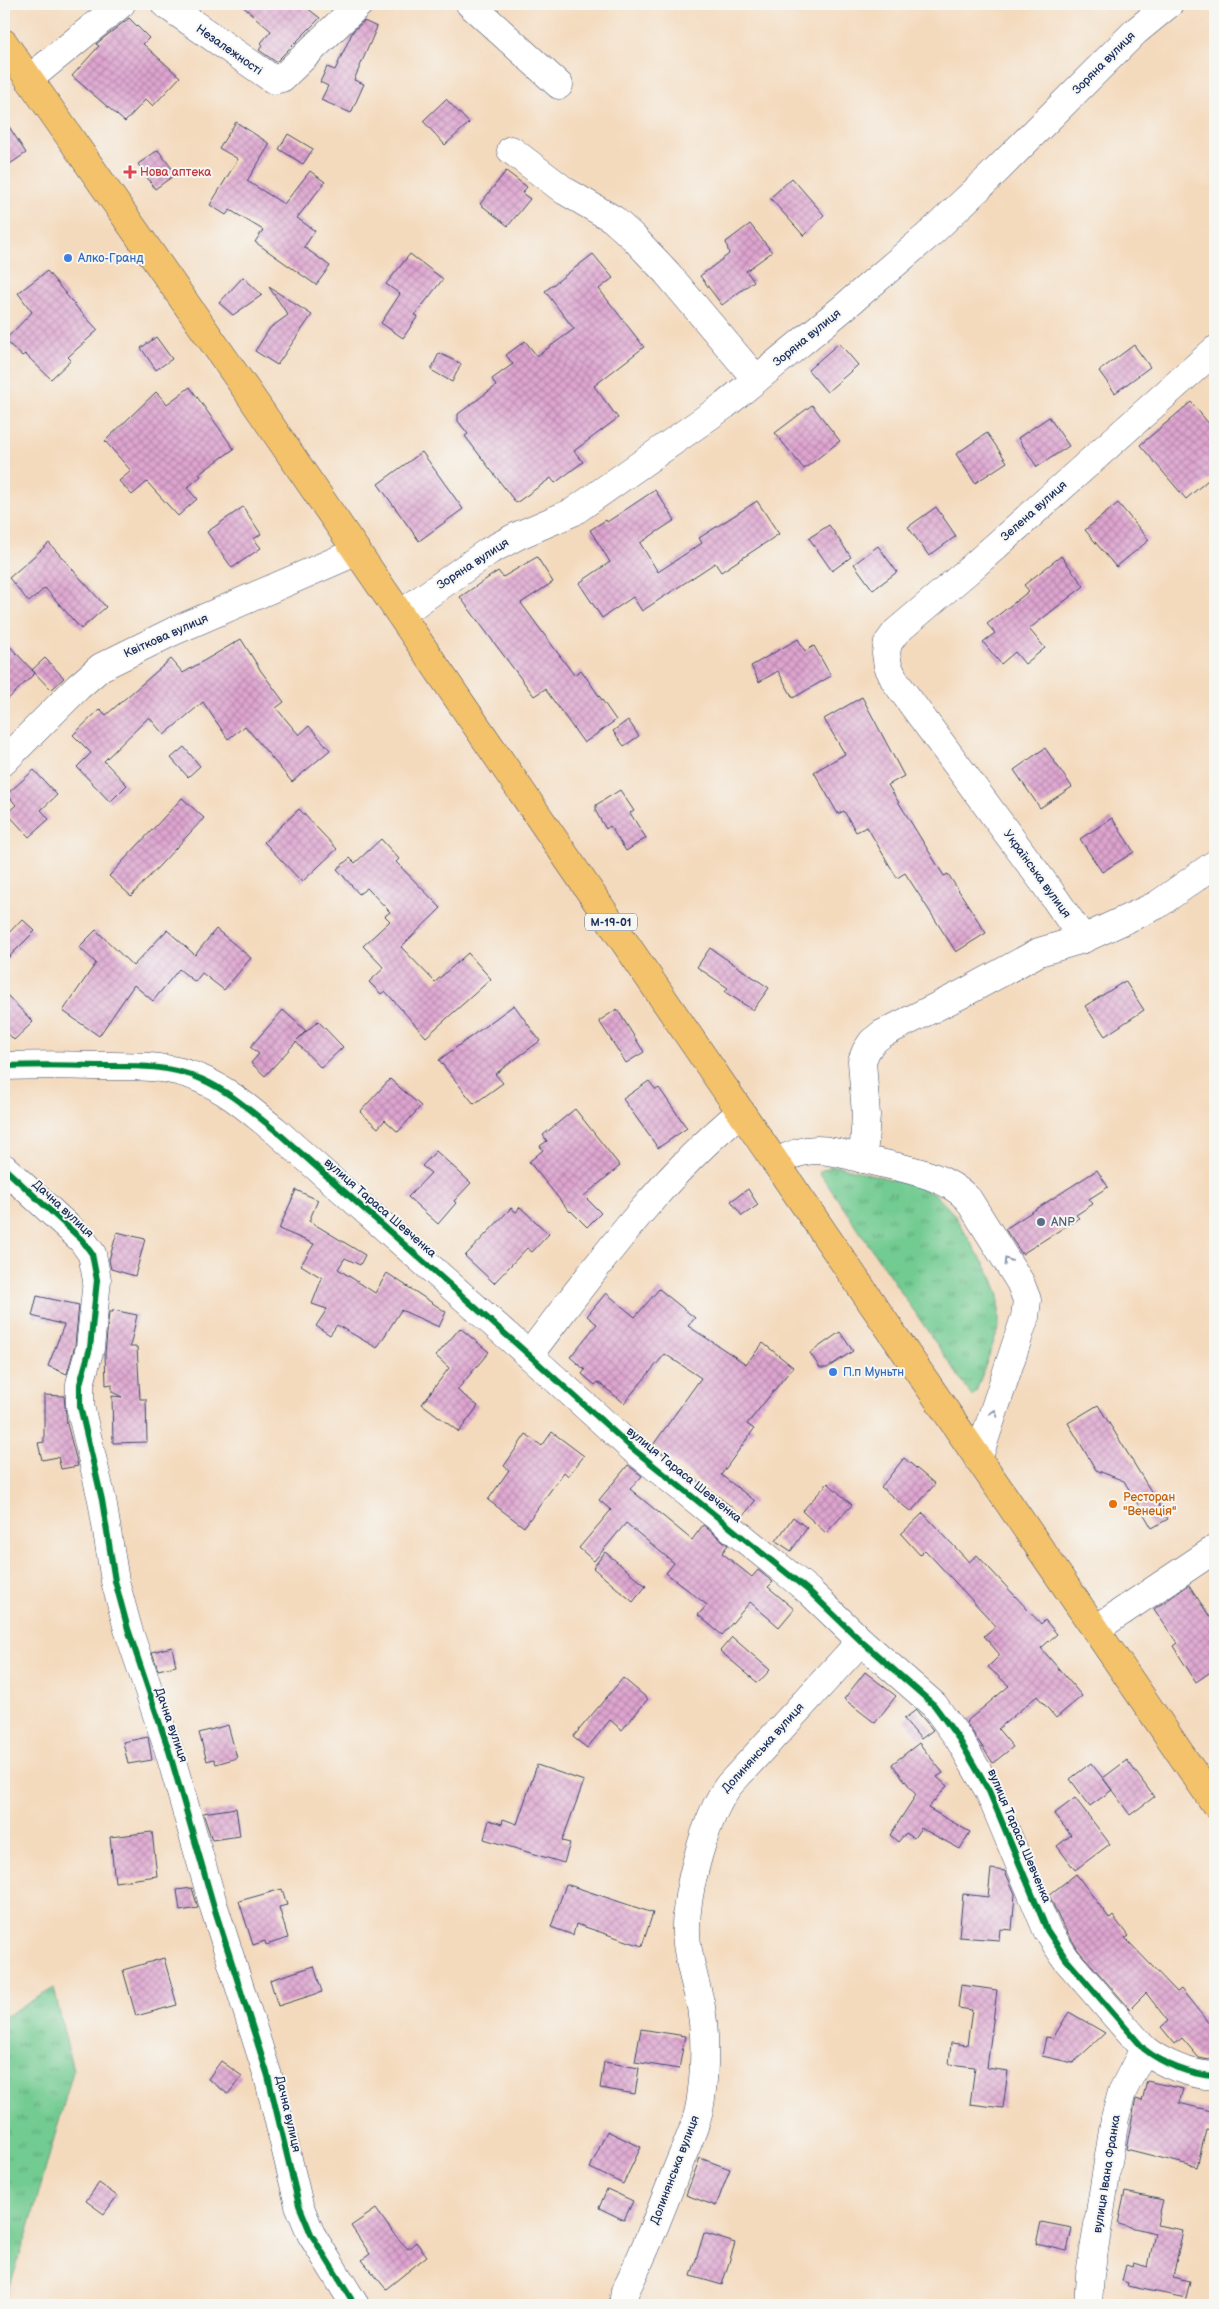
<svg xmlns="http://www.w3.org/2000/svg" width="1219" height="2309" viewBox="0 0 1219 2309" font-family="'Balsamiq Sans',sans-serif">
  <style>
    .grass { fill: url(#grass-tufts); stroke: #467d78 }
    .building { fill: url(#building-cross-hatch) }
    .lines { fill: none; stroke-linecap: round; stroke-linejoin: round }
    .minor-casing { stroke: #3c496c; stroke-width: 29 }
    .major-casing { stroke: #3c496c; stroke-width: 29 }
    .minor { stroke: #fff; stroke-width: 28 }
    .major { stroke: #f3c26a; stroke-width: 28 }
    .cycleway-casing { stroke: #f6f6f2; stroke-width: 9 }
    .cycleway { stroke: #00873e; stroke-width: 6 }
    .oneway { stroke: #8d97ae }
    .health-dot { fill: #e0444e; stroke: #f6f6f2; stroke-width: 2 }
    .shop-dot { fill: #3f7fe0; stroke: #f6f6f2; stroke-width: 2 }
    .service-dot { fill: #5c6f8a; stroke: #f6f6f2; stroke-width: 2 }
    .food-dot { fill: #e8710a; stroke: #f6f6f2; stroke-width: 2 }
    .labels { text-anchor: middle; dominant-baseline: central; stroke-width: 4; stroke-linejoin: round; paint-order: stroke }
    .shield { fill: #f6f6f2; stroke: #5d6b8a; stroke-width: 1 }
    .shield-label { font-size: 11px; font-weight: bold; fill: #1b2f5e }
    .street-label { font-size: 12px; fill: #1b2f5e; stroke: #f6f6f2 }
    .health-label { font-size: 12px; fill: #be3a42; stroke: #f6f6f2; text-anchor: start }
    .shop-label { font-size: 12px; fill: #366cbe; stroke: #f6f6f2; text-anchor: start }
    .service-label { font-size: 12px; fill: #4e5e75; stroke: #f6f6f2; text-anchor: start }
    .food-label { font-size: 12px; fill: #c56008; stroke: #f6f6f2; text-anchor: start }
  </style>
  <defs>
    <pattern id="grass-tufts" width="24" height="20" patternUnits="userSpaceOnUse" patternTransform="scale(1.25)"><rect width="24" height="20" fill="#72cb91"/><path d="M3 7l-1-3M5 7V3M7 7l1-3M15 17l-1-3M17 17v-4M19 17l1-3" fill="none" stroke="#5da57a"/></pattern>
    <pattern id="building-cross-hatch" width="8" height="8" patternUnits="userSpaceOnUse" patternTransform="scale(1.25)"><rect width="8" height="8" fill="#dfa5d0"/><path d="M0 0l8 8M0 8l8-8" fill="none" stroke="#b487ac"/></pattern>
  </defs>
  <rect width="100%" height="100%" fill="#f6f6f2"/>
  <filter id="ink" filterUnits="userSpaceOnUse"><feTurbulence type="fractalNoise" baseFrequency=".02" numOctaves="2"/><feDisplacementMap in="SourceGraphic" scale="10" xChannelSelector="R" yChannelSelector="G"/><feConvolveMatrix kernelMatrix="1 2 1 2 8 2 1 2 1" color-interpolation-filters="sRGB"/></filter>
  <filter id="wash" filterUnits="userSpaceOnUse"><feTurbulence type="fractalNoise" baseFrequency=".0096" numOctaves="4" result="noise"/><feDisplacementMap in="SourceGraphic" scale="20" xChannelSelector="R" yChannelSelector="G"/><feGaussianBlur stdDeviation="1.12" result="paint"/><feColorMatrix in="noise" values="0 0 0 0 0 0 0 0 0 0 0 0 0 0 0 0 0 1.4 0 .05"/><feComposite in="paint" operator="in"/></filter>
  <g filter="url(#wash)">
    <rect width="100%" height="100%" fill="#f4dabd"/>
    <!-- grass -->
    <g class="grass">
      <polygon points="831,1166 838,1166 917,1186 936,1195 953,1213 992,1277 999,1295 999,1327 976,1392 972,1396 819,1172"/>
      <polygon points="54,1988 73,2071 28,2231 4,2304 4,2017"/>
    </g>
    <g id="blocks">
      <!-- building -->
      <g class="building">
        <polygon points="240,4 302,4 320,18 276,62 259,50 263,45 261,43 271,31"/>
        <polygon points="129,18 149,38 143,44 180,77 153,106 146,99 125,122 72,76 99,46 96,44"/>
        <polygon points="364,21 377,27 354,80 364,84 351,113 321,100 328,86 320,82 327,67 335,70 353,31"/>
        <polygon points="446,99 469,123 445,145 423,121"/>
        <polygon points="4,119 26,153 4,168"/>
        <polygon points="236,122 270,144 247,181 284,204 310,171 325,182 297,218 315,231 304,247 330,266 316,285 255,242 263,230 230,210 226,215 210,205 238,159 219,148"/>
        <polygon points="288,134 313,149 303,164 279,149"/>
        <polygon points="158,150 176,174 155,189 138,164"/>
        <polygon points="506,171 527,187 522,193 530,199 508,226 480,204"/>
        <polygon points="792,178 824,215 804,236 770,198"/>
        <polygon points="750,224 772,252 746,271 754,281 722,305 700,276 729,254 726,242"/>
        <polygon points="410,254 443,279 415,315 418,316 403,338 381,323 400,294 386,284"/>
        <polygon points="593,254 613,278 599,289 644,347 594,386 618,418 574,451 583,462 555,483 551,478 516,503 465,436 468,434 458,421 458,414 496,386 492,379 513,364 506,355 525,341 537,356 574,329 545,291"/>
        <polygon points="47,271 78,309 98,330 68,357 71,360 51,379 25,354 22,356 5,340 32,312 18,293"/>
        <polygon points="243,277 262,295 233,315 219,303"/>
        <polygon points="269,287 312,315 277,365 255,351 270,328 288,315"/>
        <polygon points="156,337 172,359 156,370 141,348"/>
        <polygon points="839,343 858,365 827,392 808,370"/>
        <polygon points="1134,345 1150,367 1115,393 1099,371"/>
        <polygon points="439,353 461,364 452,382 431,370"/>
        <polygon points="190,387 234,449 199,474 201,476 187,488 197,499 178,516 147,482 132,495 119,481 131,471 105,441 156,392 167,404"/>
        <polygon points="1191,402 1215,431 1215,474 1186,499 1140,445"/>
        <polygon points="812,405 840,441 804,469 775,433"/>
        <polygon points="1049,417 1069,446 1037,467 1018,438"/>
        <polygon points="987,433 1007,462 975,483 956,454"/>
        <polygon points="422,452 463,509 419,541 378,484"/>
        <polygon points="655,490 675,520 640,543 658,572 702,543 699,538 757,501 779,534 721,572 715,563 642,611 633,597 602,618 579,583 610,562 590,530 606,520 607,522"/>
        <polygon points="1118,503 1149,540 1116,567 1085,530"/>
        <polygon points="243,507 261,534 254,539 261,548 232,568 207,532"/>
        <polygon points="936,507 956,536 929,556 908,527"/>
        <polygon points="829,525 851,557 832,571 809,538"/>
        <polygon points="49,543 106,607 81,629 45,588 29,602 9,578"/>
        <polygon points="878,546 897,572 873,590 854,564"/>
        <polygon points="1061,556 1084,586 1029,629 1045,648 1025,664 1015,652 1001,664 983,642 995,633 987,624 1029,591 1024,585"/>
        <polygon points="537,557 553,582 521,603 574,675 581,670 616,720 584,743 545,689 534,696 460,597 498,571 503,577"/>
        <polygon points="241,639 261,671 284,702 276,708 299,735 309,726 330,750 292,782 245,726 228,739 203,702 164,735 149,717 104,761 127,785 110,802 77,767 91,753 73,735 100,709 106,715 171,659 183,673"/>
        <polygon points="798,639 805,651 814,646 831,676 793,698 778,671 759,682 751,666"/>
        <polygon points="4,640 35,673 4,703"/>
        <polygon points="45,658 64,678 51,690 32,670"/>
        <polygon points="862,697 904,776 888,785 944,876 948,874 986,933 956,952 905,873 897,878 867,827 856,832 844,811 838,814 814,772 845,754 824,719"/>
        <polygon points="628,720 639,736 624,746 613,731"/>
        <polygon points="184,747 200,766 188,777 171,758"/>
        <polygon points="1045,748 1072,787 1040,808 1014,770"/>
        <polygon points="34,770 57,795 41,810 49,819 29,837 7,813 16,805 7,794"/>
        <polygon points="620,790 634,811 630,813 646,838 626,851 610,826 606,829 596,812 596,805"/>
        <polygon points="182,798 204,818 131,896 109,876"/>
        <polygon points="299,809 337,849 302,882 264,842"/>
        <polygon points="1112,818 1134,852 1102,872 1080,839"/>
        <polygon points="381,839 399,859 396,862 441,908 401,947 435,982 468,953 491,979 426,1037 385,991 381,994 369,982 384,968 363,946 390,921 385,916 390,912 367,888 359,894 337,869 350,858 355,863"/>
        <polygon points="22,919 35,931 4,962 4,938"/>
        <polygon points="216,929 251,958 224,990 202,973 195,982 179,969 153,1001 134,985 99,1036 63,1011 96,963 79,947 96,930 133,966 167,930 195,955"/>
        <polygon points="710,948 769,988 753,1010 725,992 728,988 697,967"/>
        <polygon points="1125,981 1144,1010 1105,1036 1085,1006"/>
        <polygon points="4,992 33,1022 14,1040 4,1029"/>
        <polygon points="514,1005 540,1041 495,1074 503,1083 474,1104 439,1060"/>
        <polygon points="617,1009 644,1052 626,1063 599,1021"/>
        <polygon points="283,1010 306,1031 297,1040 318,1021 343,1047 321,1068 296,1042 265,1076 251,1063 259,1054 250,1047"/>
        <polygon points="390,1079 421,1106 398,1132 385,1120 378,1128 360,1112"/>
        <polygon points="649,1081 656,1090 659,1088 687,1128 658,1148 623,1099"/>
        <polygon points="575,1109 620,1166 584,1196 601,1213 587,1227 571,1211 570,1212 529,1162 543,1150 540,1146 547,1141 543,1135"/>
        <polygon points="436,1151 471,1183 454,1201 456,1203 438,1224 408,1197 431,1173 422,1166"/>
        <polygon points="1097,1170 1108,1187 1089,1199 1093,1204 1076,1215 1079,1218 1022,1254 1005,1229"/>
        <polygon points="748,1189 758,1205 742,1216 731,1201"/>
        <polygon points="296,1190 318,1200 309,1221 365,1255 360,1265 345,1258 338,1269 375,1293 387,1273 446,1312 439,1327 401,1310 377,1348 337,1325 330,1335 316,1326 327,1309 312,1304 322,1278 301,1265 314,1244 279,1229"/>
        <polygon points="520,1207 549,1234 532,1252 527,1248 494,1283 465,1256 511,1208 516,1212"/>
        <polygon points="117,1232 145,1239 135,1276 111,1269 109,1260"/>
        <polygon points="659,1289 695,1318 688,1326 746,1364 763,1343 793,1367 747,1424 754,1429 721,1475 755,1501 743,1516 653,1445 701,1378 665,1354 624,1403 598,1382 595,1385 582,1374 585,1370 570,1357 597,1324 587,1316 606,1293 635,1317"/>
        <polygon points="37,1296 79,1305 75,1345 67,1374 48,1366 64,1325 32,1316"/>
        <polygon points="113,1310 137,1315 130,1347 137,1347 140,1399 146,1399 147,1442 113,1443 112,1396 122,1397 112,1392 112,1384 106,1385 105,1354 109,1312 113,1312"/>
        <polygon points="460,1328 489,1352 457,1390 478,1406 459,1432 422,1404 449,1368 436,1356"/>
        <polygon points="840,1332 853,1351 827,1368 820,1368 810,1353"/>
        <polygon points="44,1395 64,1396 67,1424 78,1466 61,1469 58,1457 42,1460 38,1443 44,1442"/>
        <polygon points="1098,1405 1168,1519 1152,1528 1124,1481 1096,1470 1068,1423"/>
        <polygon points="552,1432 584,1456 568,1476 564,1472 524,1527 488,1500 509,1470 504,1466 526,1434 542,1446"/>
        <polygon points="904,1458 935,1484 911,1512 881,1487"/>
        <polygon points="628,1465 642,1476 630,1489 692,1540 703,1525 728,1545 722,1553 752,1577 758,1570 773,1582 768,1587 794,1609 779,1627 750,1602 722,1635 698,1615 707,1605 666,1573 674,1563 626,1523 594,1561 579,1548 611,1510 599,1500"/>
        <polygon points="828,1483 852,1505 826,1533 802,1511"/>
        <polygon points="923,1513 969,1562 977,1555 1041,1624 1045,1620 1057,1634 1041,1648 1082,1696 1056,1718 1037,1696 998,1729 1013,1747 993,1763 966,1722 1009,1686 988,1667 1000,1655 984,1636 996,1626 925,1550 920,1555 901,1534"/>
        <polygon points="793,1517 807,1528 791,1551 776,1541"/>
        <polygon points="605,1552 646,1586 633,1602 593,1568"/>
        <polygon points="1189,1585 1215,1625 1215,1669 1196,1682 1173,1646 1177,1643 1154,1609"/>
        <polygon points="732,1637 770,1670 758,1683 720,1651"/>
        <polygon points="172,1647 176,1666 158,1670 152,1652"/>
        <polygon points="865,1672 896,1696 875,1723 844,1699"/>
        <polygon points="623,1678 648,1699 622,1730 610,1720 587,1748 573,1737"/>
        <polygon points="916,1710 933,1730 921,1739 904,1719"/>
        <polygon points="228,1725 237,1758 216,1764 214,1759 207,1761 199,1733"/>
        <polygon points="148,1737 152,1760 128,1764 123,1742"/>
        <polygon points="919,1743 943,1773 937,1777 947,1786 928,1808 970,1832 960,1849 921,1828 914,1838 906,1833 898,1842 890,1835 916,1795 892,1764"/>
        <polygon points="1127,1760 1154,1797 1130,1815 1103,1778"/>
        <polygon points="1091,1763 1112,1790 1090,1806 1070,1779"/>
        <polygon points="537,1765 584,1781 562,1841 570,1843 564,1863 484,1839 489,1820 502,1824 503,1819 517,1824"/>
        <polygon points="1075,1798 1110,1844 1075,1870 1057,1846 1071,1835 1054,1814"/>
        <polygon points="236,1808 240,1836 212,1840 203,1813"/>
        <polygon points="152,1832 157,1876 115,1882 110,1837"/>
        <polygon points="991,1869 1005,1871 1015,1894 1012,1930 1000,1929 999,1940 959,1937 963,1894 988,1897"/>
        <polygon points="1076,1874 1110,1919 1113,1916 1128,1936 1125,1938 1177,1992 1181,1989 1215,2031 1215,2054 1209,2060 1199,2058 1182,2038 1175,2044 1161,2027 1168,2021 1146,1993 1130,2009 1078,1950 1060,1920 1049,1895"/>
        <polygon points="566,1884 653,1913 642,1946 576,1924 573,1935 551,1927"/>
        <polygon points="192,1888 198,1908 180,1911 177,1890"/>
        <polygon points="282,1889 287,1905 279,1907 288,1938 266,1945 265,1941 253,1945 239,1901"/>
        <polygon points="164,1958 177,2005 136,2016 123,1970"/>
        <polygon points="314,1966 322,1992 278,2006 270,1980"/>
        <polygon points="961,1985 997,1990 987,2068 1008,2071 1003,2108 970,2104 975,2067 949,2064 951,2043 967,2045 972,2010 958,2008"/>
        <polygon points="1069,2012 1105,2033 1073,2063 1042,2056 1046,2037 1053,2038"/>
        <polygon points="641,2029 685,2036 679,2069 635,2062"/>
        <polygon points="221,2061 242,2076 228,2094 208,2079"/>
        <polygon points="604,2062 639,2068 635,2094 600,2088"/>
        <polygon points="1147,2081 1183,2089 1179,2103 1215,2112 1215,2132 1206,2130 1197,2167 1126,2149 1136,2099 1142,2101"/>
        <polygon points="607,2131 641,2147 623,2184 590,2168"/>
        <polygon points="700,2158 730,2169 716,2206 686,2195"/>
        <polygon points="99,2183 117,2196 104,2214 86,2201"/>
        <polygon points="607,2189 633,2201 624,2220 599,2208"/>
        <polygon points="1125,2192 1163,2200 1157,2225 1183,2230 1173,2277 1190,2281 1186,2298 1127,2286 1128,2283 1122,2281 1126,2265 1132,2267 1133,2263 1148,2267 1155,2233 1118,2224"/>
        <polygon points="376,2209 394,2234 408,2249 416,2242 427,2256 386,2289 362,2260 370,2254 351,2226"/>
        <polygon points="1041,2222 1072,2228 1067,2251 1036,2244"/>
        <polygon points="704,2233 735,2243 722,2285 691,2276"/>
      </g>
    </g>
  </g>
  <g filter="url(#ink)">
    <use href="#blocks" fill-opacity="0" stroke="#3c496c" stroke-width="1"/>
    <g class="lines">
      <defs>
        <g id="minor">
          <polyline points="165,4 274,80 282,78 359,4"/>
          <polyline points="470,4 559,85"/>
          <polyline points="29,79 121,4"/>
          <polyline points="511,150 565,191 613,219 634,238 667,273 756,379"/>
          <polyline points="1215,350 969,570 896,632 888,643 886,653 888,666 895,681 1047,887 1083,939 1157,905 1215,864"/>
          <polyline points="401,614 489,551 517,536 573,512 725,405 842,309 932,232 988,179 1135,32 1169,4"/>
          <polyline points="4,761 78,687 101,667 172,632 356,552"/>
          <path d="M4,1066c30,-1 61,-1 91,0 35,0 73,-2 106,13 28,12 51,33 75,52l253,224 103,93 177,143 52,50 73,64 25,34 30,52 58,139 19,29 78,90c19,15 46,26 71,27"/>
          <path d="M863,1159c35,9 79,13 105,40l52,83 7,18 -2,17 -47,142"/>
          <path d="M776,1163c33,-20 52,-13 87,-4l3,-44 -4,-54 4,-10 6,-9 10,-8 82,-41 75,-41 44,-13"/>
          <polyline points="4,1168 82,1240 92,1254 97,1280 90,1348 80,1384 80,1406 102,1500 115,1581 128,1629 169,1751 214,1907 268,2076 299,2205 311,2234 355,2305"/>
          <path d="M529,1355c65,-85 129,-175 212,-243"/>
          <polyline points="1096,1629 1215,1549"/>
          <path d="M623,2305l2,-14c20,-39 36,-81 52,-122 9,-23 21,-46 24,-71 4,-30 5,-61 0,-91 -5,-24 -14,-49 -15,-74 -1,-40 19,-116 43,-148l132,-144"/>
          <polyline points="1088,2305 1090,2275 1115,2118 1122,2092 1144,2049"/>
        </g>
        <polyline id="major" points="4,43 247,391 1215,1804"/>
      </defs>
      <!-- minor casing -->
      <use href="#minor" class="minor-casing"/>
      <!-- major casing -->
      <use href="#major" class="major-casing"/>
      <!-- minor -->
      <use href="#minor" class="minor"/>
      <!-- major -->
      <use href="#major" class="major"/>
      <defs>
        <g id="cycleway">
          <path d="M4,1066c30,-1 61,-1 91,0 35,0 73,-2 106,13 28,12 51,33 75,52l253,224 103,93 177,143 52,50 73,64 25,34 30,52 58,139 19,29 78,90c19,15 46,26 71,27"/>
          <polyline points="4,1168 82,1240 92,1254 97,1280 90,1348 80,1384 80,1406 102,1500 115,1581 128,1629 169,1751 214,1907 268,2076 299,2205 311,2234 355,2305"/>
        </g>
      </defs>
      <!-- cycleway casing -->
      <use href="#cycleway" class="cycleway-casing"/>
      <!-- cycleway -->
      <use href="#cycleway" class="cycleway"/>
    </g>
    <!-- one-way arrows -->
    <defs><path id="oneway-chevron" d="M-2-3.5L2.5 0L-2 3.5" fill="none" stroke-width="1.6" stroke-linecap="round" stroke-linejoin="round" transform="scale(1.25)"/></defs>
    <g class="oneway">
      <use href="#oneway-chevron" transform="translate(1007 1261) rotate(-122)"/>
      <use href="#oneway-chevron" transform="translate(994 1413) rotate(-72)"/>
    </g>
  </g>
  <!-- markers -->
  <path class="health-dot" d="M127.5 164.5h5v5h5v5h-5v5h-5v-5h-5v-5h5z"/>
  <g class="shop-dot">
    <circle cx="68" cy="258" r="5"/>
    <circle cx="833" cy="1372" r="5"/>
  </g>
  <circle class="service-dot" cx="1041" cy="1222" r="5"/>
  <circle class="food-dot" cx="1113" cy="1504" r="5"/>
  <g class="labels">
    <!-- shield labels -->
    <rect class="shield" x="585" y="913.5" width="52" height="17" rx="4"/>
    <g class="shield-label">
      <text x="611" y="922">М-19-01</text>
    </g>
    <!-- street labels -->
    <g class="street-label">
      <text transform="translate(229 50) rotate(35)">Незалежності</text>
      <text transform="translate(1104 63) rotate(-45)">Зоряна вулиця</text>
      <text transform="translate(807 338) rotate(-39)">Зоряна вулиця</text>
      <text transform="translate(1034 511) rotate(-42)">Зелена вулиця</text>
      <text transform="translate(473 564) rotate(-33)">Зоряна вулиця</text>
      <text transform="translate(166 636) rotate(-24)">Квіткова вулиця</text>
      <text transform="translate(1037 874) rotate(54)">Українська вулиця</text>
      <text transform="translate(380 1208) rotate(41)">вулиця Тараса Шевченка</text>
      <text transform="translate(63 1209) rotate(43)">Дачна вулиця</text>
      <text transform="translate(684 1475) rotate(39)">вулиця Тараса Шевченка</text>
      <text transform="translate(171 1725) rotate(71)">Дачна вулиця</text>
      <text transform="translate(763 1748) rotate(-48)">Долинянська вулиця</text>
      <text transform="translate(1019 1836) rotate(67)">вулиця Тараса Шевченка</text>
      <text transform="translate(288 2114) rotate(77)">Дачна вулиця</text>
      <text transform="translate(675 2170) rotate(-69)">Долинянська вулиця</text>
      <text transform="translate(1107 2174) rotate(-81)">вулиця Івана Франка</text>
    </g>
    <!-- health labels -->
    <g class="health-label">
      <text x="140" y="172">Нова аптека</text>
    </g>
    <!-- shop labels -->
    <g class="shop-label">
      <text x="78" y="258">Алко-Гранд</text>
      <text x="843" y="1372">П.п Муньтн</text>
    </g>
    <!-- service labels -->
    <g class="service-label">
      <text x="1051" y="1222">ANP</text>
    </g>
    <!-- food labels -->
    <g class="food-label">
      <text x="1123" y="1497">Ресторан<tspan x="1123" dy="14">"Венеція"</tspan></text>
    </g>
  </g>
  <!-- margin -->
  <rect width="1219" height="2309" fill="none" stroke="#f6f6f2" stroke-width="20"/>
</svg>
